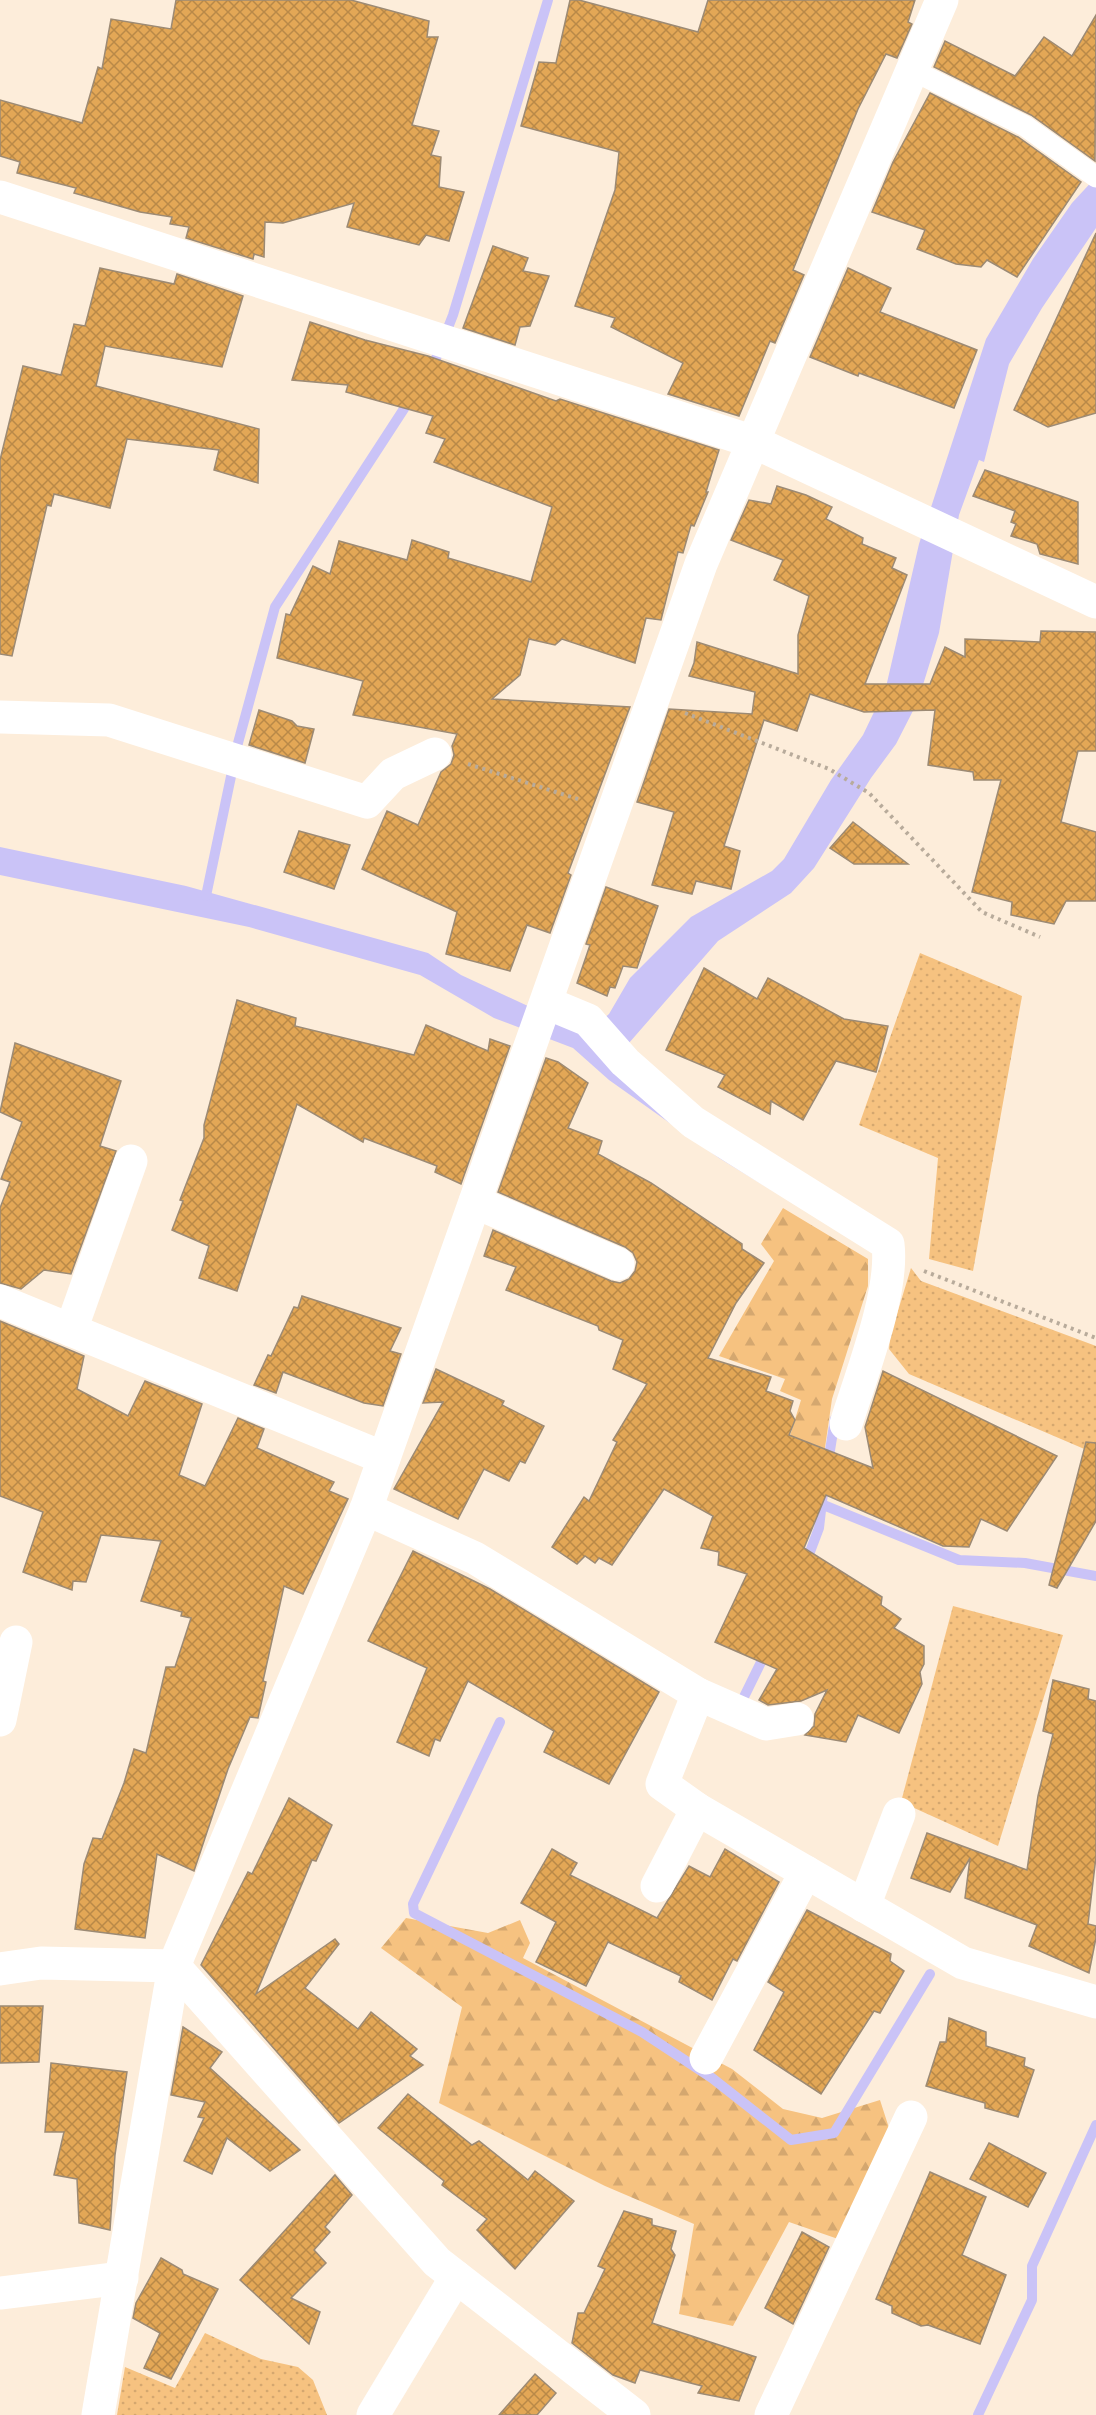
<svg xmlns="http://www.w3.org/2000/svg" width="1096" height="2415" viewBox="0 0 1096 2415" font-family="'Libre Baskerville',serif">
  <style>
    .green { fill: url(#green-dots) }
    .forest { fill: url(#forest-firs) }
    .water { fill: #cac3f7 }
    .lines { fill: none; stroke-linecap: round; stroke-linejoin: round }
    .stream { stroke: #cac3f7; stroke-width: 10 }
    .building { fill: url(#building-cross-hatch); stroke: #9c8a74; stroke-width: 1.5 }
    .path { stroke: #b8ab9b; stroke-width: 4; stroke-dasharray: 3 4.5; stroke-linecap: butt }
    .service { stroke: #fff; stroke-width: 21 }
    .minor { stroke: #fff; stroke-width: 33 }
  </style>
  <defs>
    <pattern id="green-dots" width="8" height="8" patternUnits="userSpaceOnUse" patternTransform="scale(1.5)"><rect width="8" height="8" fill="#f6c280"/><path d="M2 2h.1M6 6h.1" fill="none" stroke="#d4a76f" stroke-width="1.8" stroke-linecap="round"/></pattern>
    <pattern id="forest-firs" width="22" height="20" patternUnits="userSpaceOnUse" patternTransform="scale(1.5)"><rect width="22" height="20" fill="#f6c280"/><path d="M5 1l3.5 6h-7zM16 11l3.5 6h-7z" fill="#d4a76f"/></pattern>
    <pattern id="building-cross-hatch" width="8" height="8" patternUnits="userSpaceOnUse" patternTransform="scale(1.5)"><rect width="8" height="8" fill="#e3a756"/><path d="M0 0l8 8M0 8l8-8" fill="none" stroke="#b98948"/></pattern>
  </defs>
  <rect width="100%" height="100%" fill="#fdedda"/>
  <!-- green -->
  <g class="green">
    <polygon points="920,953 1022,996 973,1271 929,1259 938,1158 859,1125"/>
    <polygon points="911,1268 921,1281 1096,1346 1096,1454 909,1374 889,1349 890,1337"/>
    <polygon points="953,1606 1063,1635 998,1846 901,1802"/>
    <polygon points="205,2333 261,2359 298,2367 313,2380 327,2415 117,2415 125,2367 175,2388"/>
  </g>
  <!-- forest -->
  <g class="forest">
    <polygon points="783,1208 868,1259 868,1286 832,1399 820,1482 780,1468 801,1400 780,1391 785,1379 719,1356 774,1261 761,1244"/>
    <polygon points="406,1918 488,1933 520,1920 530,1943 523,1958 732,2069 783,2109 822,2118 880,2100 889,2128 841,2240 789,2222 733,2326 679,2314 694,2224 605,2186 439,2103 462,2007 381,1948"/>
  </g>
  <!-- water -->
  <polygon class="water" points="1096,177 1096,228 1042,308 1009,364 984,462 979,460 959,515 939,633 918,701 896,744 871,778 814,868 791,893 718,941 629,1043 615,1050 880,1256 719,1158 609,1080 573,1048 494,1018 420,975 249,927 0,875 0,847 186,886 428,953 461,975 586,1033 609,1014 630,978 691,917 772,871 784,859 831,780 863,735 886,687 919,544 986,339 1033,259 1072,203"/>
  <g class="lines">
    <!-- stream -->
    <g class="stream">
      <polyline points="431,371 453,315 548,0"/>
      <polyline points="206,896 238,743 275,607 411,398"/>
      <polyline points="828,1463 835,1419"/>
      <polyline points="821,1504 959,1560 1025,1563 1096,1576"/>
      <polyline points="805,1565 819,1528 823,1493"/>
      <polyline points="741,1703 767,1650"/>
      <polyline points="500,1722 413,1904 414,1913 642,2032 712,2078 791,2140 834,2133 930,1974"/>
      <polyline points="978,2415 1032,2300 1032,2266 1096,2125"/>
    </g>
  </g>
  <!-- building -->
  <g class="building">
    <polygon points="176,0 351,0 429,21 427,37 438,37 412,125 439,131 431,155 441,157 439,187 464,192 449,241 426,235 419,245 347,227 354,203 283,223 265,222 264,257 254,254 253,259 186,238 189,227 170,224 172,217 140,212 74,193 76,188 17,173 20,162 0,156 0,100 82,123 98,67 102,69 111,19 171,29"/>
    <polygon points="570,0 579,0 698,32 708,0 915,0 908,22 912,24 897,58 886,54 858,109 793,270 804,275 775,343 770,341 739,416 668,394 683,363 611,327 615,318 575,306 615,190 619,152 521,126 539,62 556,63"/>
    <polygon points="1096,15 1095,161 1031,115 934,67 945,41 1015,76 1044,37 1072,56"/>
    <polygon points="930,93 1018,137 1081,182 1017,277 987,260 981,267 956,264 917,249 925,230 872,212 893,162"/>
    <polygon points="1096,233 1096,413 1048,427 1014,410"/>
    <polygon points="493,246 528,258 523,271 549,276 530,326 520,327 515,345 463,328"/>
    <polygon points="100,268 174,284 177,274 243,296 222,367 105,346 96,386 259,429 258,483 214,470 219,450 127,439 110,508 54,494 51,506 47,505 12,656 0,654 0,460 23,366 61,375 74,324 85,326"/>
    <polygon points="848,268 891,288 880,312 977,350 954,408 859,373 858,376 810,357"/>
    <polygon points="310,322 365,340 428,356 556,401 560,399 719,450 706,492 708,492 694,526 691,525 683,553 678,552 661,620 646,618 635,663 562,639 555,645 529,639 520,675 492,699 630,707 568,873 571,875 550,933 527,925 510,971 446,954 457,912 362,869 387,811 418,825 441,772 451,764 454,755 452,746 457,734 353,715 363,681 277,658 286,614 290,615 313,566 330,574 339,541 407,560 412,540 449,552 448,558 531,582 552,507 434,462 445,439 426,433 433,416 346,392 348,385 292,380"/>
    <polygon points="985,470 1078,502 1078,564 1040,554 1037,544 1011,536 1016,524 1011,522 1015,511 973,496"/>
    <polygon points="777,486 806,495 832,507 826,519 863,538 862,544 896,558 892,568 907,575 865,684 930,684 945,647 965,657 965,639 1040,642 1041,631 1096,632 1096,751 1078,751 1061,822 1096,832 1096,901 1066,901 1054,924 1011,915 1012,902 972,892 1001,780 974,780 973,772 928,765 935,710 864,712 810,694 797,731 764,720 724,846 740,851 731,889 696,881 692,894 652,885 674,812 637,802 669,709 752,714 755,692 689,676 694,663 697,642 798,674 798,635 809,596 774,580 783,560 731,540 749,500 771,504"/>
    <polygon points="259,710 292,721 297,726 314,729 305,763 249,745"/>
    <polygon points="853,822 908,864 854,864 830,848"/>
    <polygon points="299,831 350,845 334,889 284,872"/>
    <polygon points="606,887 658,906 637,968 623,966 615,988 610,987 607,996 577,983 590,945 586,944"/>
    <polygon points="704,968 757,999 768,978 844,1019 888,1026 876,1072 836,1061 803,1120 771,1101 770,1114 718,1087 725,1075 666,1050"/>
    <polygon points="237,1000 296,1018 295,1026 414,1055 426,1025 488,1051 490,1039 510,1046 461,1184 435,1172 437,1166 364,1138 363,1142 297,1104 237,1291 199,1278 209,1246 172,1230 183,1201 180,1200 204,1138 204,1125"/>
    <polygon points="15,1043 121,1081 100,1146 116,1151 71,1274 44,1270 21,1289 0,1283 0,1208 10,1182 1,1179 22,1122 0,1112"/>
    <polygon points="546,1058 558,1062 588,1083 568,1128 602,1141 598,1154 651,1183 742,1244 742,1249 764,1263 736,1303 708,1358 771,1377 766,1391 793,1401 790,1411 795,1420 789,1435 873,1468 865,1427 883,1371 1057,1456 1007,1531 981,1519 969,1547 943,1546 826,1495 804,1548 882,1597 881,1605 901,1619 894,1628 924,1646 924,1664 920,1672 922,1684 899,1733 858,1715 846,1742 805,1735 814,1726 815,1714 827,1690 801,1701 768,1705 759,1700 777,1669 715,1642 747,1574 718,1565 719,1552 701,1548 713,1516 664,1489 612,1565 599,1558 595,1563 585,1556 577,1564 552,1547 584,1497 589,1501 617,1442 613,1440 647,1384 613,1369 623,1340 599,1330 598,1326 506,1290 516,1267 484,1256 493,1230 611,1281 620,1283 629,1279 635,1271 637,1262 633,1253 625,1247 498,1192"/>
    <polygon points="302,1296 401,1328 390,1351 401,1354 383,1406 364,1403 283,1372 276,1393 254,1385 268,1355 271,1356 294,1307 298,1308"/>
    <polygon points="0,1321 84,1356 77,1389 128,1416 145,1381 202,1404 179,1475 205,1486 238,1418 264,1429 257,1448 334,1482 329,1491 348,1499 303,1594 284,1586 263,1681 266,1682 258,1718 250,1717 228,1769 194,1871 157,1854 145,1938 75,1929 84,1864 93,1838 102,1839 124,1783 134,1749 146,1753 166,1667 175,1667 191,1618 181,1616 182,1612 141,1601 161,1541 101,1535 86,1582 73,1581 72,1590 23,1572 43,1512 0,1496"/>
    <polygon points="436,1369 504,1401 502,1405 544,1426 525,1463 520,1461 509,1481 484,1469 458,1519 394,1489 443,1402 423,1403"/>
    <polygon points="1086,1442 1096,1443 1096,1521 1057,1588 1049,1585"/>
    <polygon points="413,1551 490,1589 659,1692 609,1784 544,1752 554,1731 468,1681 440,1741 435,1739 429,1756 397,1742 427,1668 368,1641"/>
    <polygon points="1053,1680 1089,1689 1088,1699 1096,1701 1096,1857 1088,1924 1096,1926 1096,1938 1089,1973 1029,1946 1037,1925 965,1898 970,1858 950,1892 911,1878 927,1833 1027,1870 1038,1796 1053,1734 1043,1731"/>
    <polygon points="289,1798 332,1825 316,1861 312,1860 256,1994 335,1939 339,1944 305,1988 358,2029 371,2012 417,2049 410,2056 423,2065 339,2123 201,1965 248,1872 252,1874"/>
    <polygon points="552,1849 577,1863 570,1875 657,1918 689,1866 710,1877 725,1849 779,1882 737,1961 733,1959 712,2000 679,1982 681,1976 608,1942 586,1986 536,1962 556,1922 521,1903"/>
    <polygon points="807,1910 891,1954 890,1961 904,1971 880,2013 874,2011 821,2094 754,2050 784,1992 768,1982"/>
    <polygon points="0,2006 43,2006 39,2062 0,2063"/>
    <polygon points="949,2018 986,2032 986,2046 1025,2058 1024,2066 1034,2070 1018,2117 985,2108 985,2103 926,2086 940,2042 946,2042"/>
    <polygon points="183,2027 222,2052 210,2068 300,2150 270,2171 227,2138 212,2174 184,2161 204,2118 198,2117 205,2102 171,2095"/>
    <polygon points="51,2063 127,2072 115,2155 110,2230 79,2223 77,2179 54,2175 64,2132 45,2132"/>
    <polygon points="408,2094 472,2145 479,2141 528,2180 535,2171 574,2201 515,2269 477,2230 487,2219 442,2185 444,2181 378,2128"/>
    <polygon points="989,2143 1046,2173 1028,2207 970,2179"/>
    <polygon points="930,2172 986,2197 962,2255 1006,2275 980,2344 928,2325 921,2326 892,2313 892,2306 876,2299"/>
    <polygon points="335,2175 352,2195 325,2227 330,2232 314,2250 326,2263 291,2298 320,2312 309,2344 240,2280"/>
    <polygon points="624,2211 652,2219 652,2225 676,2231 671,2249 675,2255 652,2323 756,2357 739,2401 698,2393 702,2386 640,2370 635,2383 613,2375 572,2343 578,2313 584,2313 605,2269 598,2266"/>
    <polygon points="802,2232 829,2247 793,2324 765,2308"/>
    <polygon points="161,2258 182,2270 183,2274 218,2289 171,2379 144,2368 160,2333 133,2318 136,2303"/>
    <polygon points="535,2374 556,2393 537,2415 499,2415"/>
  </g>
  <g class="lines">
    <!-- path -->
    <g class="path">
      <polyline points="685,713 829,769 869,793 982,912 1040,937"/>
      <polyline points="468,764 581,800"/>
      <polyline points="924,1271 1096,1338"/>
    </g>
    <!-- service -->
    <polyline class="service" points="912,70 1025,126 1096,177"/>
    <!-- minor -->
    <g class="minor">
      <polyline points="0,197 754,442 1096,602"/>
      <polyline points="0,717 109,720 367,802 393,774 435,754"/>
      <path d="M547,1003l41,17 37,42 68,60 195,122c6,49 -27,131 -42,180"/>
      <polyline points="475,1202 618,1264"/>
      <polyline points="0,1301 384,1458"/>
      <polyline points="71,1330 131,1161"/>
      <polyline points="366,1509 475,1558 698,1694 662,1784 697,1809 963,1963 1096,2002"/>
      <polyline points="698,1694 766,1724 797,1719"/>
      <polyline points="0,1720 16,1642"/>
      <polyline points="657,1886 697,1809"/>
      <polyline points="864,1906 899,1814"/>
      <polyline points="0,1969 41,1963 174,1966 437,2262 634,2415"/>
      <polyline points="706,2058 806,1872"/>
      <polyline points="0,2293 122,2278"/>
      <polyline points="98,2415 174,1966 366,1509 701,564 942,0"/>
      <polyline points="373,2415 456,2277"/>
      <polyline points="771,2415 911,2117"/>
    </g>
  </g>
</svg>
